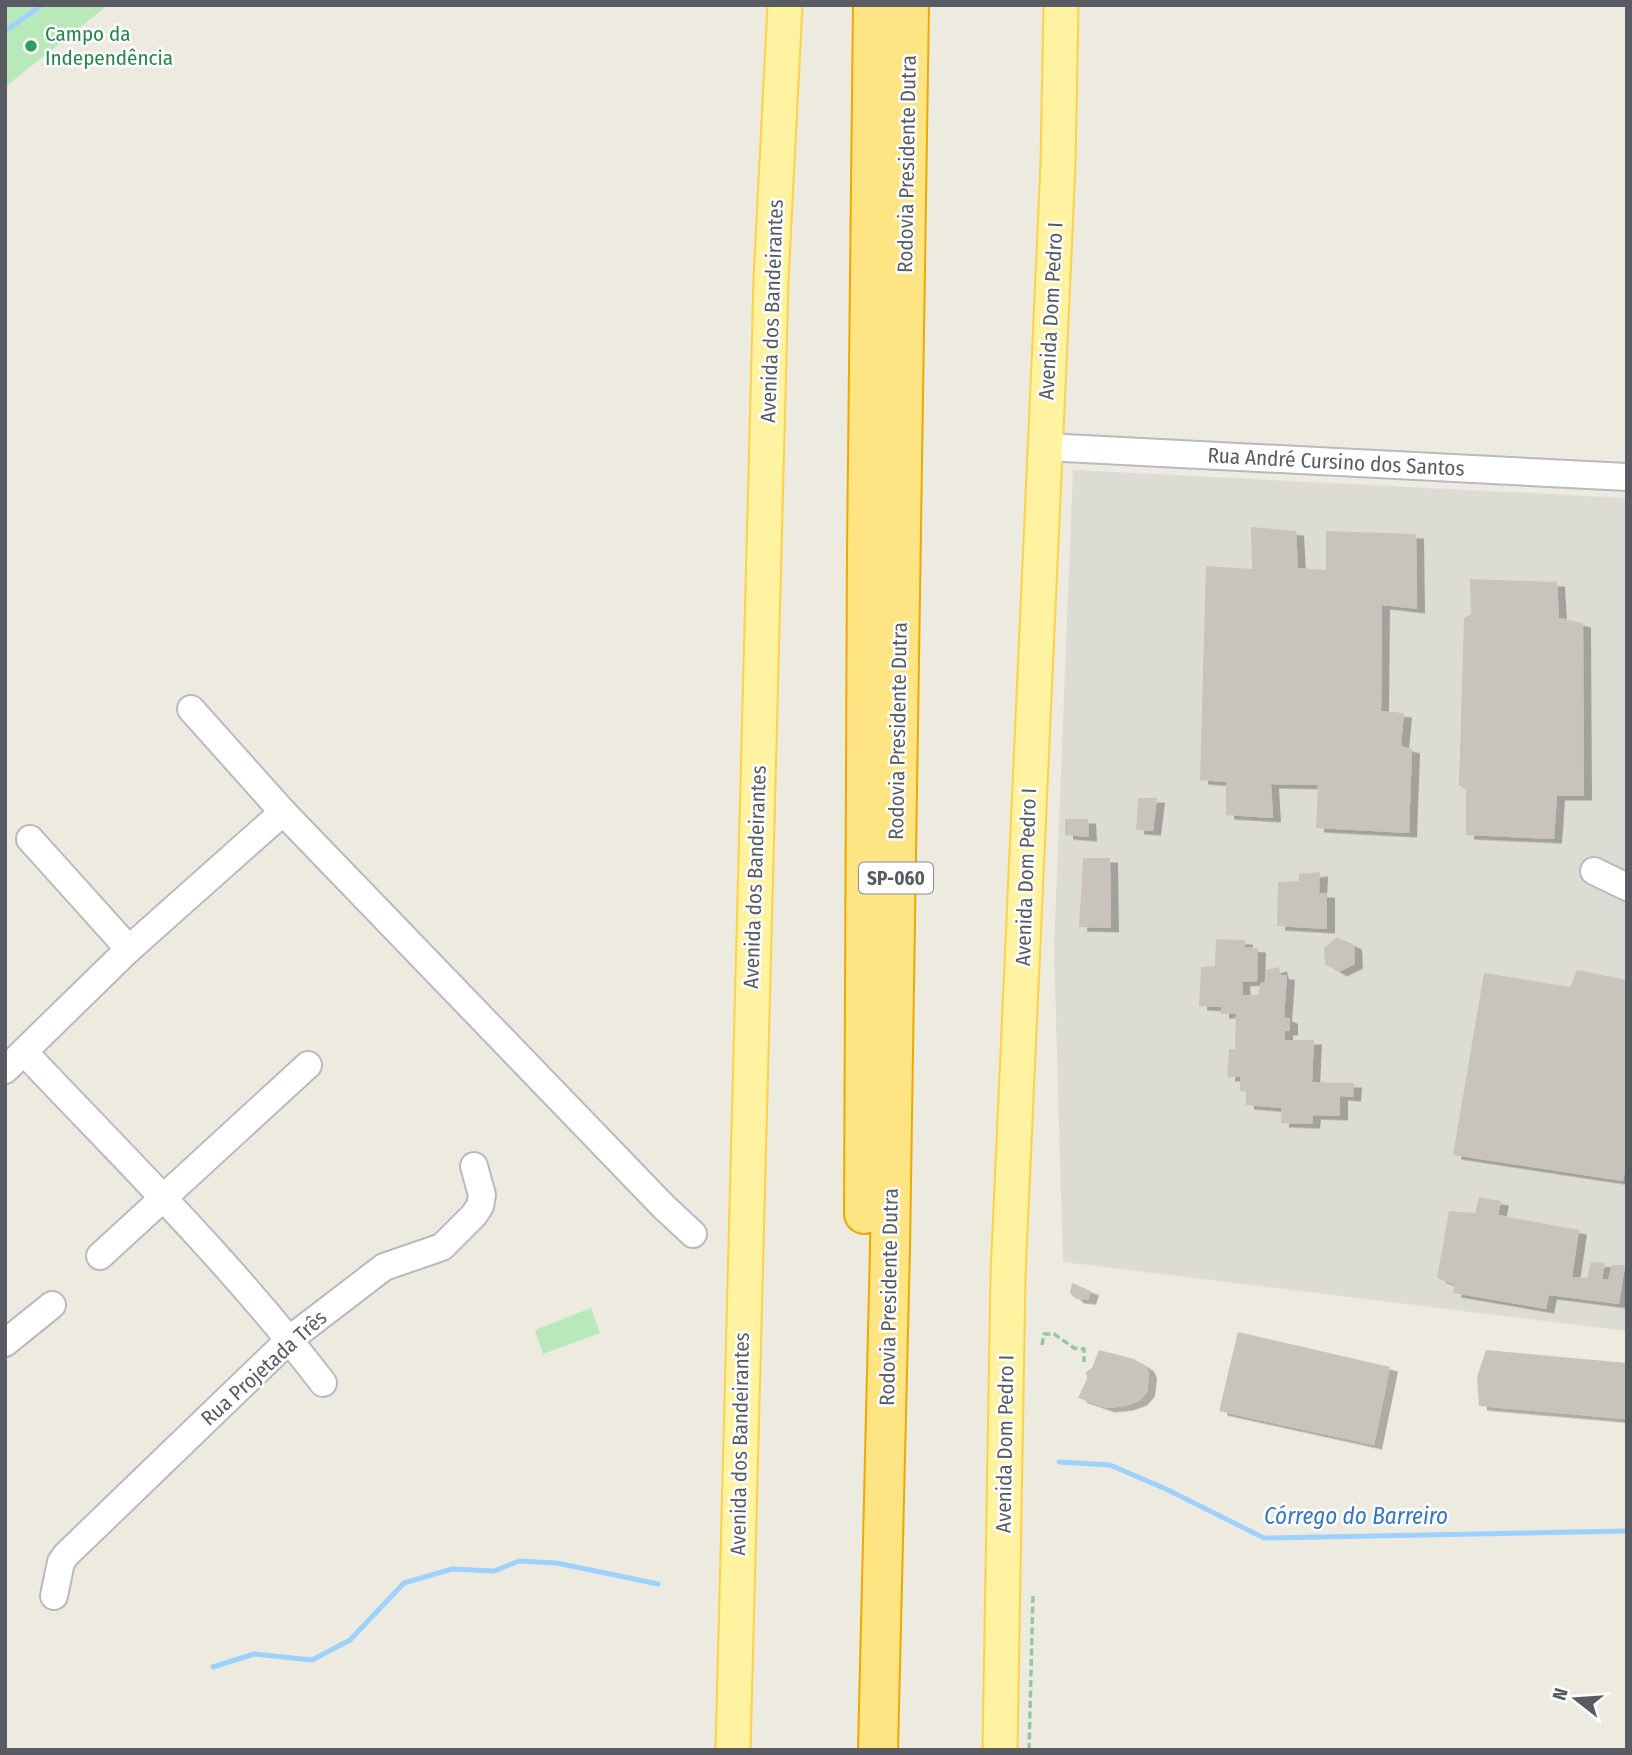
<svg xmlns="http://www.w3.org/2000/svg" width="1632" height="1755" viewBox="0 0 1632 1755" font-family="'Fira Sans Condensed',sans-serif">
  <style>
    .industrial { fill: #dddcd4 }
    .green { fill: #b9e8ba }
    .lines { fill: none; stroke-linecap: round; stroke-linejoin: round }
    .stream { stroke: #9dd1ff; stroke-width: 5 }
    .building { fill: #c8c4bc; filter: url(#shadow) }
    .minor-casing { stroke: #b7bac0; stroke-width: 30 }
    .major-casing { stroke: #fed147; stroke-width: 37 }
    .highway-casing { stroke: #ecaa00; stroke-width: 42 }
    .path { stroke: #92c9a2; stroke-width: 3.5; stroke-dasharray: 7 3.5; stroke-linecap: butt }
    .minor { stroke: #fff; stroke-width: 26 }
    .major { stroke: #fff3a2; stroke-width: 33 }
    .highway { stroke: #ffe484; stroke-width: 38 }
    .leisure-dot { fill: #2e9e5b; stroke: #fff; stroke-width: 2.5 }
    .labels { text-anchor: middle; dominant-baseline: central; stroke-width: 5; stroke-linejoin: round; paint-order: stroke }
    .shield { fill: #fff; stroke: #8a8d91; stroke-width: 2 }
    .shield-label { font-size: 19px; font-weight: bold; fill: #585c62 }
    .leisure-label { font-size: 21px; fill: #27864d; stroke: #fff; text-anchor: start }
    .street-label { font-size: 21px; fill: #585c62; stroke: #fff }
    .water-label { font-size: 23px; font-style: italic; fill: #3475c4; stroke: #fff }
  </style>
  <defs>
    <filter id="shadow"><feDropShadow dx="8" dy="4.5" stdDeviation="0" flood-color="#0004"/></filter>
  </defs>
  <rect width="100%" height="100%" fill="#edeadf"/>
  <!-- industrial -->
  <polygon class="industrial" points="1073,470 1627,498 1627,1331 1063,1262 1054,949"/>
  <!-- green -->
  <g class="green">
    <polygon points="5,5 108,5 5,87"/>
    <polygon points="591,1308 600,1333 543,1354 535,1330"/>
  </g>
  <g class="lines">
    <!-- stream -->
    <g class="stream">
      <polyline points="5,31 42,5"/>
      <polyline points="1059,1462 1110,1465 1166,1489 1264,1538 1627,1531"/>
      <polyline points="213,1667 254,1654 312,1660 350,1640 404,1583 452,1569 494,1571 519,1561 557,1563 658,1584"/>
    </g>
  </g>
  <!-- building -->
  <g class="building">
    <polygon points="1251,527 1296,531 1298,568 1326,570 1326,531 1416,534 1417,609 1382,605 1381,711 1404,713 1401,746 1412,749 1409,833 1316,828 1318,785 1271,784 1273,818 1226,815 1226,782 1200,780 1206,566 1252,569"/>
    <polygon points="1470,579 1557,582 1559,618 1583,623 1584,796 1557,796 1554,839 1466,835 1466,790 1459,785 1464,618 1471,614"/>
    <polygon points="1138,798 1157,798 1153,831 1136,830"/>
    <polygon points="1065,819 1088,819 1089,837 1065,835"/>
    <polygon points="1083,858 1110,858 1111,928 1079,927"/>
    <polygon points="1320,872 1319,893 1327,893 1327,929 1277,926 1278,882 1299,881 1299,874"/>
    <polygon points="1337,937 1354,945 1355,964 1339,972 1325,964 1324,948"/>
    <polygon points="1216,939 1245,940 1245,947 1258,948 1257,981 1242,982 1243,995 1258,995 1261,983 1266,982 1266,970 1279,967 1281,975 1287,975 1284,1017 1290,1019 1290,1031 1285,1031 1285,1040 1314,1040 1312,1082 1354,1083 1353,1097 1340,1096 1340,1116 1313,1115 1312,1124 1281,1123 1281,1108 1246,1105 1246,1092 1240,1091 1240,1077 1227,1077 1229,1049 1235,1050 1236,1014 1221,1014 1221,1007 1199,1006 1201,967 1215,966"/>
    <polygon points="1577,970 1627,980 1627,1160 1623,1181 1453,1155 1484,973 1570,987"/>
    <polygon points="1479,1197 1501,1201 1498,1215 1579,1230 1572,1277 1587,1278 1591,1262 1605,1263 1602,1279 1608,1280 1612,1265 1625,1265 1619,1304 1549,1295 1546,1309 1453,1293 1455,1285 1437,1278 1449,1211 1475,1213"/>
    <polygon points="1072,1283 1091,1291 1088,1300 1076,1299 1070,1293"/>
    <polygon points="1238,1332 1390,1367 1374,1445 1219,1411"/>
    <polygon points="1099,1350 1134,1359 1146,1367 1149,1374 1147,1392 1139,1401 1125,1406 1107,1408 1078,1398 1087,1379 1086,1372 1092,1368"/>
    <polygon points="1486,1350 1627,1363 1627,1419 1479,1406 1477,1377"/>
  </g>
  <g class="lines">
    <defs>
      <g id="minor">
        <polyline points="1045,447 1627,477"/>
        <polyline points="191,709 283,812 663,1206 693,1234"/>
        <polyline points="30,839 129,949"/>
        <polyline points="1594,871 1627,887"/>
        <path d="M24,1052c102,108 209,213 299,331"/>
        <polyline points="5,1070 129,949 283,812"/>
        <polyline points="100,1256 308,1065"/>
        <polyline points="5,1343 52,1305"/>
        <polyline points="54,1596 61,1562 66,1555 290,1339 384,1267 442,1247 474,1215 480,1206 482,1195 474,1166"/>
      </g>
      <g id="major">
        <polyline points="733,1750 771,279 785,5"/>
        <polyline points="1000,1750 1008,1275 1058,164 1061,5"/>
      </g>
      <g id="highway">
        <polyline points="864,1214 867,552 873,5"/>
        <polyline points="878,1750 890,1248 909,5"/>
      </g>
    </defs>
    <!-- minor casing -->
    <use href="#minor" class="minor-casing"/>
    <!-- major casing -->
    <use href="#major" class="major-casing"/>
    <!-- highway casing -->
    <use href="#highway" class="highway-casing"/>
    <!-- path -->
    <g class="path">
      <polyline points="1042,1345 1044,1334 1054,1334 1074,1348 1084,1349 1084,1362"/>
      <polyline points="1029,1750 1033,1595"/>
    </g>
    <!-- minor -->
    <use href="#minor" class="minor"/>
    <!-- major -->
    <use href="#major" class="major"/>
    <!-- highway -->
    <use href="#highway" class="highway"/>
  </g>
  <!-- markers -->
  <circle class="leisure-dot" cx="31" cy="46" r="7"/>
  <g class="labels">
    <!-- shield labels -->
    <rect class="shield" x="859" y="862.5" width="74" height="31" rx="5"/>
    <g class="shield-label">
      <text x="896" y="878">SP-060</text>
    </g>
    <!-- leisure labels -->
    <g class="leisure-label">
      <text x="45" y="34">Campo da<tspan x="45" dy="24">Independência</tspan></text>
    </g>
    <!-- street labels -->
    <g class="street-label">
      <text transform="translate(907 164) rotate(-89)">Rodovia Presidente Dutra</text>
      <text transform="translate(772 311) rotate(-88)">Avenida dos Bandeirantes</text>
      <text transform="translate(1051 311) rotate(-87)">Avenida Dom Pedro I</text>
      <text transform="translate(1336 462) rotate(3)">Rua André Cursino dos Santos</text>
      <text transform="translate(898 731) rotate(-89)">Rodovia Presidente Dutra</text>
      <text transform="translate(755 877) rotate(-88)">Avenida dos Bandeirantes</text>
      <text transform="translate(1026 877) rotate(-88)">Avenida Dom Pedro I</text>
      <text transform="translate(889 1297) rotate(-89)">Rodovia Presidente Dutra</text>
      <text transform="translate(264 1368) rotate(-42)">Rua Projetada Três</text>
      <text transform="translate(740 1444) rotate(-89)">Avenida dos Bandeirantes</text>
      <text transform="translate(1005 1444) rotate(-89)">Avenida Dom Pedro I</text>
    </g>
    <!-- water labels -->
    <g class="water-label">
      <text x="1356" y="1516">Córrego do Barreiro</text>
    </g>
  </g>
  <!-- border -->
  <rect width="1632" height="1755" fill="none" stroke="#585c62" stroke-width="14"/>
  <!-- north arrow -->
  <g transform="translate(1576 1699) rotate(287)" stroke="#ffffff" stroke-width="5" paint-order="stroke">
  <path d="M0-5L12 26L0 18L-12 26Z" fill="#585c62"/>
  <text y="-10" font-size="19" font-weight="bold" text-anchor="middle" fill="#585c62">N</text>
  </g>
</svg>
